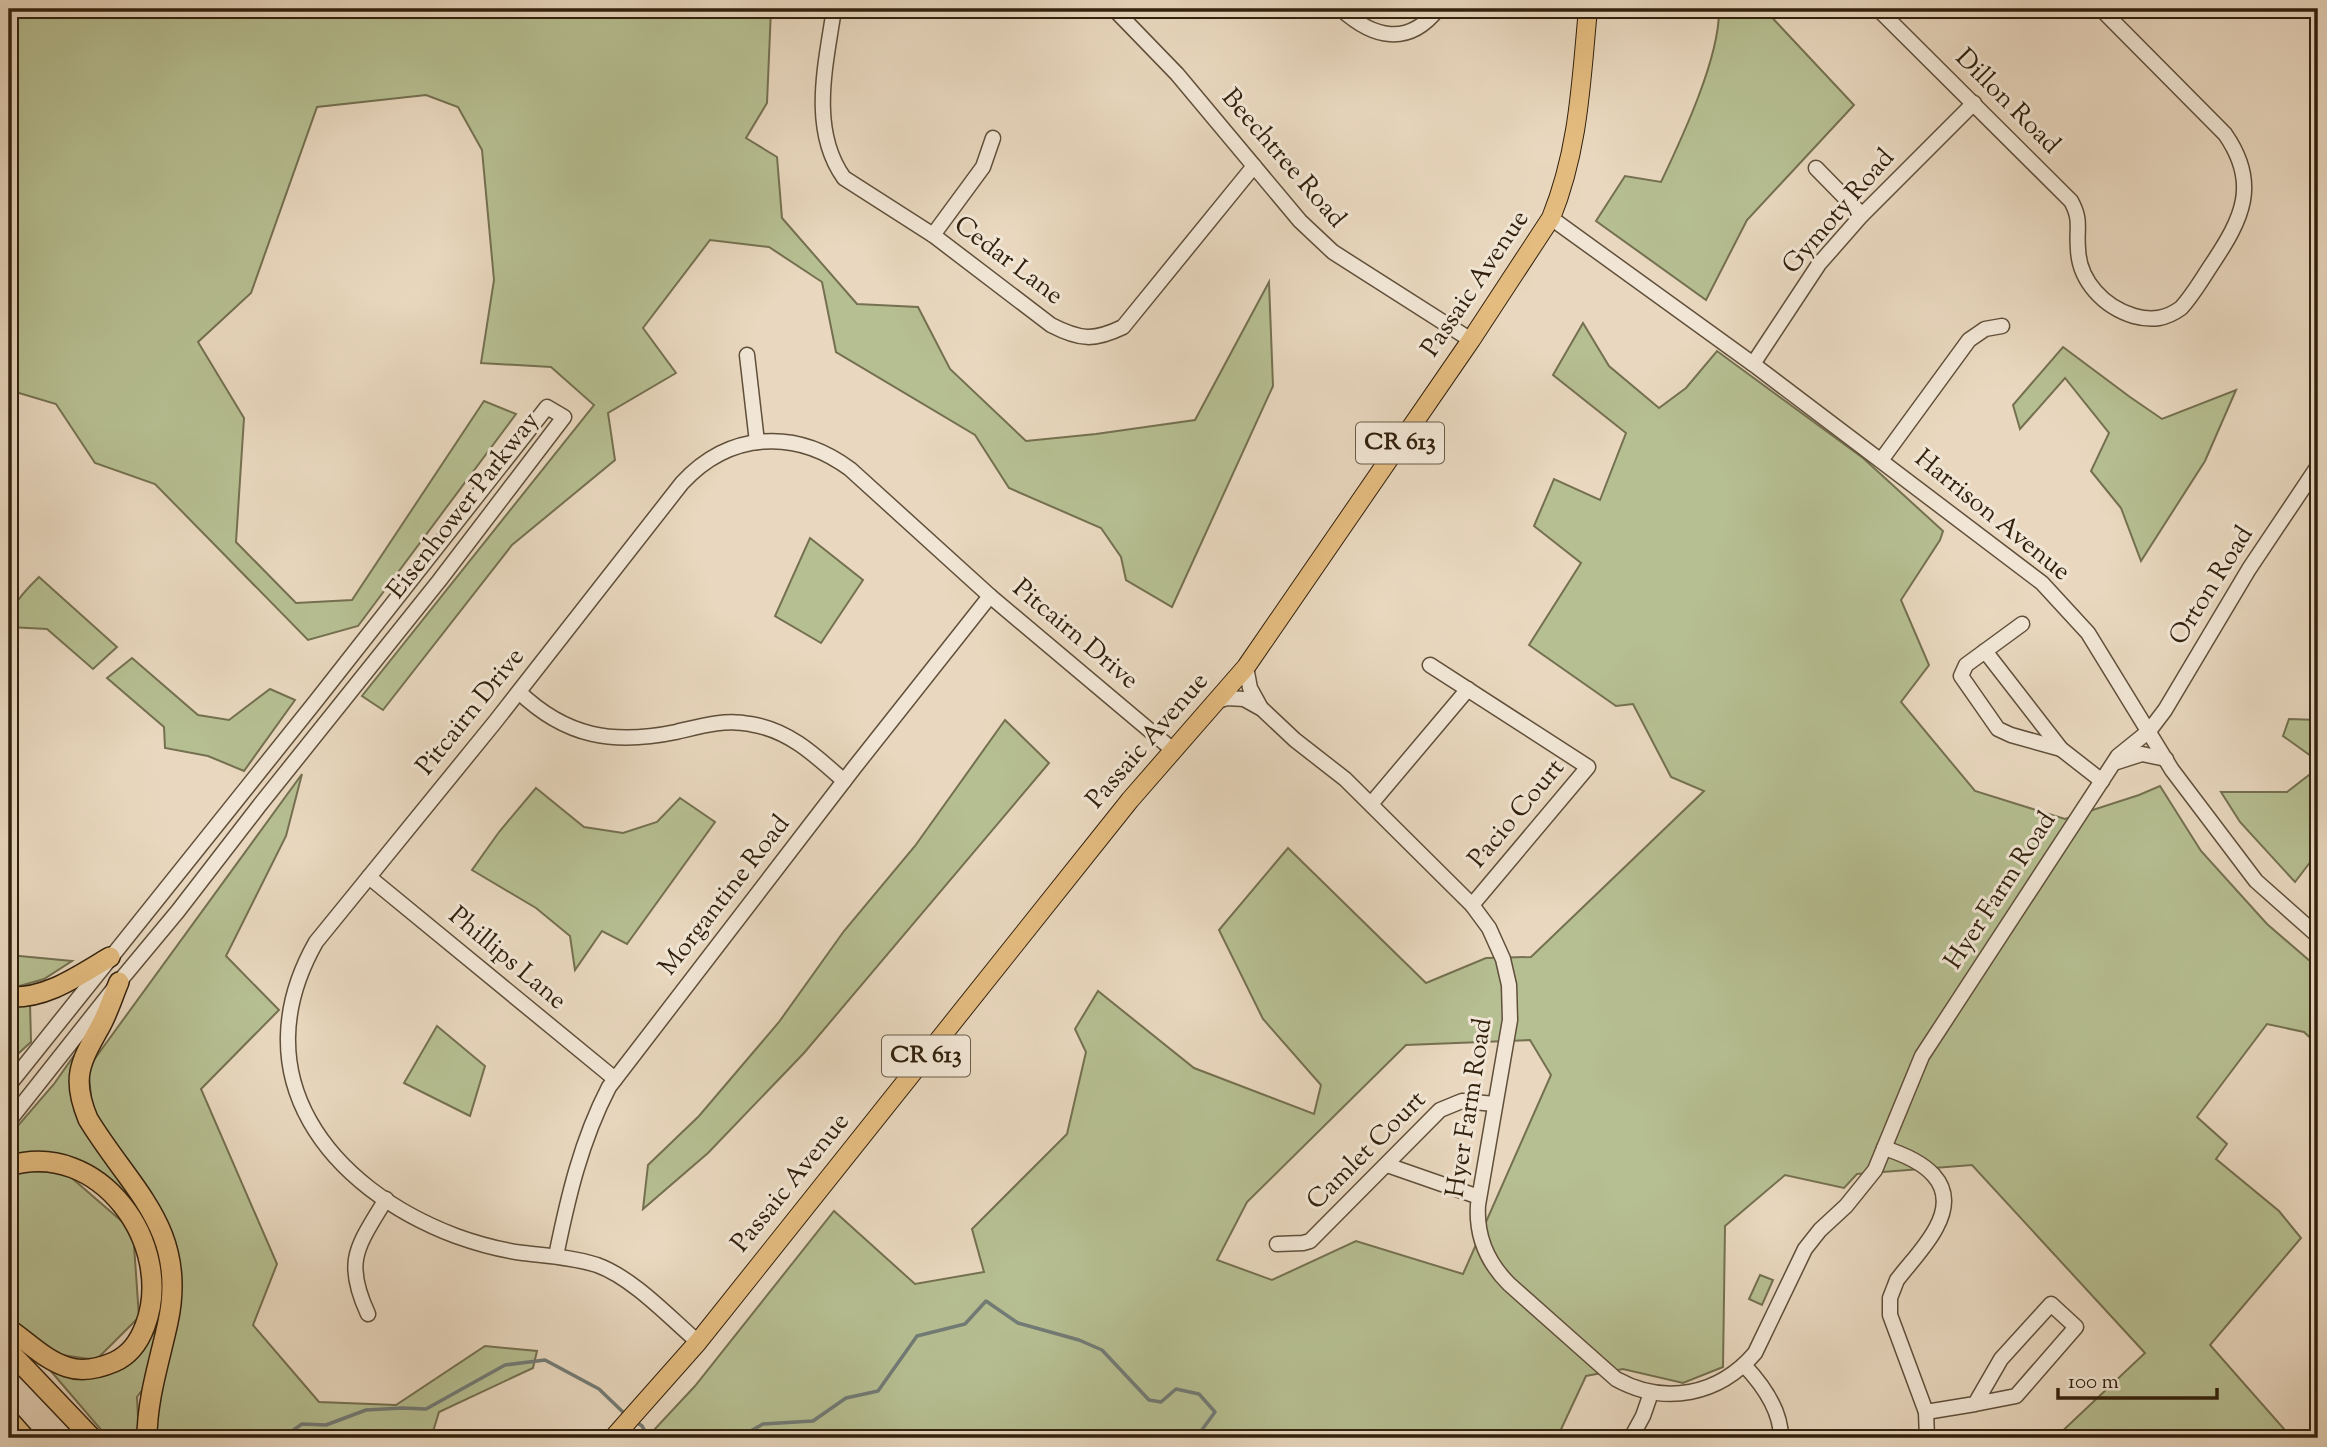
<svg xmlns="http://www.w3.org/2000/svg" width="2327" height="1447" viewBox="0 0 2327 1447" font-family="'Sorts Mill Goudy',serif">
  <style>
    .green { fill: #b6bf92; stroke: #747050; stroke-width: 2; fill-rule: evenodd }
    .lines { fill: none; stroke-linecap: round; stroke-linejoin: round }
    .stream { stroke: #727b76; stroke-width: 3.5 }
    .minor-casing { stroke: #604f3a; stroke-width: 17 }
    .major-casing { stroke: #32210d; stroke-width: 20 }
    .highway-casing { stroke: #32210d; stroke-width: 22 }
    .minor { stroke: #f1e6d5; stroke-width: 14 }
    .major { stroke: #e4bc80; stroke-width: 18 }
    .highway { stroke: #e4bc80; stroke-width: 19 }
    .labels { text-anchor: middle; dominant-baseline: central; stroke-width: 6; stroke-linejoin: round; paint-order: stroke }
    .shield { fill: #f1e6d5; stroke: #6b5c49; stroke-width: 2 }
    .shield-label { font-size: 24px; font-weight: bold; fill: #32210d }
    .street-label { font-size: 26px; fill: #32210d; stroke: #f1e6d5 }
  </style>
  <rect width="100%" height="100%" fill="#e9d8bf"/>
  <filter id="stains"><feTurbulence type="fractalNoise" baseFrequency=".00286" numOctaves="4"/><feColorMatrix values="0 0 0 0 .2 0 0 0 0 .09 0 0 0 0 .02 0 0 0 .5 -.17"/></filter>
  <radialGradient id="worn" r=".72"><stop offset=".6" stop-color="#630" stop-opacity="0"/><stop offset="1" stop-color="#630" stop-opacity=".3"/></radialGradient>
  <!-- green -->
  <g class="green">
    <polygon points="9,9 771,9 767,103 746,138 777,157 782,218 857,304 918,307 950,369 1026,441 1096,434 1195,420 1269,282 1273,386 1172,607 1126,580 1121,557 1101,528 1009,488 975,435 836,352 822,282 769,247 710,240 643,328 676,373 608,413 615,460 512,545 383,710 362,696 594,405 551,367 481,363 494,280 482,150 458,107 426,95 317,107 251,293 198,342 244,418 236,542 296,603 352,600 484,401 516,414 358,626 308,640 155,484 95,463 56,404 9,390"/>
    <path d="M1719,9h45l90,96 -107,115 -41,80 -110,-79 29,-45 36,6c21,-44 59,-125 58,-173z"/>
    <path d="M1583,323l26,43 50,42 27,-20 31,-37 146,107 80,73 -3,9 -39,60 28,65 -28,37 74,89 90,28 74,-24 21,-9 41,65 66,73 51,44v77l-14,-13 -37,-8 -70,93 30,27 -11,15 63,52 22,27 -91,107 82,93h-237l90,-85 -173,-188 -115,9 -13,14 -59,-13 -60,51 -2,141 -40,16 -60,-14 -37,7 -29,62h-901l-4,-6 43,-46 139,-175 81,73 69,-12 -12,-43 95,-95 19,-82 -11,-23 23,-38 96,77 120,46 7,-29 -58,-66 -44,-89 69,-82 138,135 60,-25 45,-1 173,-166 -33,-14 -38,-73 -17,2 -87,-61 52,-82 -47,-37 20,-47 46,21 26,-67 -73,-58zM1530,1040l21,35 -88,199 -107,-33 -84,39 -55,-20 30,-58 159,-157z"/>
    <polygon points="2063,347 2130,397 2162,419 2236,390 2205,461 2141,561 2121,508 2091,471 2109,433 2065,378 2020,429 2013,405"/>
    <polygon points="810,538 863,580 821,643 775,616"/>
    <path d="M39,577l78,70 -24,22 -46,-40 -38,-2c0,-21 16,-36 30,-50z"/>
    <polygon points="132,658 198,715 229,720 270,689 295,700 244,771 208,756 165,748 164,727 107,678"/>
    <polygon points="2289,719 2318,720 2318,761 2283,736"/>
    <polygon points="1005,720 1049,763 804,1053 708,1153 643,1209 648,1165 699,1116 779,1022 844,931 915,846"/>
    <polygon points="2318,768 2318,852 2295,882 2240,822 2221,792 2287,792"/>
    <polygon points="302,774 286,836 226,956 279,1010 201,1089 277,1264 253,1325 319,1402 396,1405 485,1346 537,1351 533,1368 439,1412 431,1438 157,1438 154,1415 178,1266 93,1114 88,1068"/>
    <polygon points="536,788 584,827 623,833 657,822 680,798 715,822 627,944 602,931 575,970 570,936 536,908 472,870 499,832"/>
    <polygon points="9,955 72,961 44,979 9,989"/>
    <polygon points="30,1003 31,1042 9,1062 9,1006"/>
    <polygon points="437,1026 485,1066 470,1116 404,1083"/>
    <path d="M73,1057l-2,37 69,117c-13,-12 -26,-28 -41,-37 -26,-16 -61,-24 -90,-17v-21l45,-52z"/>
    <polygon points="15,1170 66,1173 133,1231 139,1317 96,1360 49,1353 34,1342 9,1315 9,1175"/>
    <polygon points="1760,1275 1773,1280 1762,1305 1749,1299"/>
    <polygon points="161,1324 146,1385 137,1397 139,1438 108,1438 44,1363 70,1373 140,1349"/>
  </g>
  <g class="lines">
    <!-- stream -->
    <g class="stream">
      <polyline points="635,1421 642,1426 649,1438"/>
      <polyline points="282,1438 302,1424 326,1425 366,1410 402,1408 426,1409 505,1365 545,1360 599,1389 626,1415"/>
      <polyline points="738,1438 763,1424 813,1421 846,1398 878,1391 917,1336 965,1324 986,1301 1018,1323 1079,1340 1102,1350 1149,1400 1161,1402 1176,1389 1199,1394 1215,1412 1196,1438"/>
    </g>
    <defs>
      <g id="minor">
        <path d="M834,9c-8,55 -25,120 10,169l89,57 118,90c29,15 43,16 72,2l131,-161"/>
        <polyline points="1114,9 1177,74 1300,221 1333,252 1471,340"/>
        <path d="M1341,9c32,29 67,38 97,0"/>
        <path d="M1878,9l193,192c11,20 5,27 7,48 1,32 26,58 56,67 18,5 32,3 47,-8 12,-13 21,-29 31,-44 30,-45 48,-80 13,-130l-124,-125"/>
        <polyline points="1816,168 1862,215"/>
        <polyline points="1551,218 1753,364 2042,583 2088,633 2172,770 2256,881 2318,936"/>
        <polyline points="933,235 983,167 993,138"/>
        <polyline points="747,355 757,442"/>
        <polyline points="1753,364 1819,264 1862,215 1974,103"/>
        <polyline points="1882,459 1969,340 1985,329 2002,326"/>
        <polyline points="2022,624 1966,665 1961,676 1998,729 2011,735 2061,749"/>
        <polyline points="1985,651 2061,749 2102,781"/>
        <polyline points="1430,665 1588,767 1472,905"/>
        <polyline points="1246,667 1250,688 1261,708"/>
        <path d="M519,692c47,45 94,53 157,40 25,-6 48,-13 74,-8 39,6 65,31 94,57"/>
        <path d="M1217,701l10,-3 17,1 18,10 33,31 50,39 127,126 17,23 14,31 6,26 1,35 -32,185c-2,31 9,57 31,79l107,95c49,27 103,16 139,-26l50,-104 15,-19 26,-24 29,-36 47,-114 196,-300 31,-25 16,-21 84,-141 69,-103"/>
        <polyline points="2117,762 2142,754 2166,759"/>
        <polyline points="1371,804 1468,689"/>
        <polyline points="369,877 615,1079"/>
        <polyline points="9,1085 316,701 547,407 564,417 439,581 259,806 178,911 119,982 9,1121"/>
        <path d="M1884,1148c38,12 77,34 52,80 -10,19 -26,35 -39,52l-7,18v17l36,97 1,26"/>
        <polyline points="1387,1165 1479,1197"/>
        <polyline points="1277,1244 1303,1243 1310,1241 1440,1110 1462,1101 1495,1104"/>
        <path d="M556,1256c12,-59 25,-115 53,-169l245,-319 136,-172"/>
        <path d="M368,1314c-25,-54 -10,-68 18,-115"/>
        <path d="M698,1342c-29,-25 -65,-64 -101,-77 -25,-8 -49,-9 -74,-12 -22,-3 -45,-9 -67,-17 -127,-48 -216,-160 -140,-294l179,-220 187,-239c47,-51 113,-55 168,-14l140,127 183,154"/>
        <path d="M1744,1365c19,20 37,45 37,73"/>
        <polyline points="1926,1412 1975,1404 2001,1359 2051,1304 2076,1327 2016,1396 1975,1404"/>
        <polyline points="1631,1438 1643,1416 1651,1393"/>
      </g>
      <path id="major" d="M613,1438l85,-96 432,-542 116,-133 225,-327 80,-122c28,-69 30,-136 37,-209"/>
      <g id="highway">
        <path d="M119,982c-6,14 -11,31 -19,45 -20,36 -29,51 -12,92 43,71 100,110 80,203 -8,38 -21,76 -21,116"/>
        <path d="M9,997c38,2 70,-22 101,-40"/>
        <path d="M9,1166c90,-28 167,79 136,160 -6,16 -15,29 -31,36 -14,6 -32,10 -47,5 -22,-7 -39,-25 -58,-38"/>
        <polyline points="9,1351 92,1438"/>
        <polyline points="9,1420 25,1438"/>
      </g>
    </defs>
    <!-- minor casing -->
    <use href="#minor" class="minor-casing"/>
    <!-- major casing -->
    <use href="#major" class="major-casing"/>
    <!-- highway casing -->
    <use href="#highway" class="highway-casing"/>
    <!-- minor -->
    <use href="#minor" class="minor"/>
    <!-- major -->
    <use href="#major" class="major"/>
    <!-- highway -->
    <use href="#highway" class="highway"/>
  </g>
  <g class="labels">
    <!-- shield labels -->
    <g class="shield">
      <rect x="1356" y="422.5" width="88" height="41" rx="5"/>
      <rect x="882" y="1035.5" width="88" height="41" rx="5"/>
    </g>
    <g class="shield-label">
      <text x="1400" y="443">CR 613</text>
      <text x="926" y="1056">CR 613</text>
    </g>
    <!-- street labels -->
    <g class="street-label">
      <text transform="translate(2007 102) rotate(45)">Dillon Road</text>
      <text transform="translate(1283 159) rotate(49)">Beechtree Road</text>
      <text transform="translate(1839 212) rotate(-49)">Gymoty Road</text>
      <text transform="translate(1008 261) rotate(37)">Cedar Lane</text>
      <text transform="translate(1476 284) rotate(-56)">Passaic Avenue</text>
      <text transform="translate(464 506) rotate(-52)">Eisenhower Parkway</text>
      <text transform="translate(1992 516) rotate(39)">Harrison Avenue</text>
      <text transform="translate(2212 586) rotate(-58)">Orton Road</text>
      <text transform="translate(1075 635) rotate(40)">Pitcairn Drive</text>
      <text transform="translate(471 712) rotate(-51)">Pitcairn Drive</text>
      <text transform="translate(1148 741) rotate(-49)">Passaic Avenue</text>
      <text transform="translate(1517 814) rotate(-50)">Pacio Court</text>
      <text transform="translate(2001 891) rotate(-57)">Hyer Farm Road</text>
      <text transform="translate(725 896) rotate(-52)">Morgantine Road</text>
      <text transform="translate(507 959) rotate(40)">Phillips Lane</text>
      <text transform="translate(1470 1108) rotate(-81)">Hyer Farm Road</text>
      <text transform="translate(1367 1151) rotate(-45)">Camlet Court</text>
      <text transform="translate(791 1183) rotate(-51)">Passaic Avenue</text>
    </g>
  </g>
  <!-- margin -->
  <rect width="2327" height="1447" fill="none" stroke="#e9d8bf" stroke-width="35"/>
  <rect x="10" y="10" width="2306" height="1426" fill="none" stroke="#32210d" stroke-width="3.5"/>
  <rect x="18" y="18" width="2292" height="1412" fill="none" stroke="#32210d" stroke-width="2"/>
  <!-- scale -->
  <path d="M2058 1388v10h159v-10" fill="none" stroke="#32210d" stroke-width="3.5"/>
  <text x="2068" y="1388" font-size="21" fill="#32210d" stroke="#f1e6d5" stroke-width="5" paint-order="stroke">100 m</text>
  <rect width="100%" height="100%" filter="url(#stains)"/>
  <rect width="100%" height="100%" fill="url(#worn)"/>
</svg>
